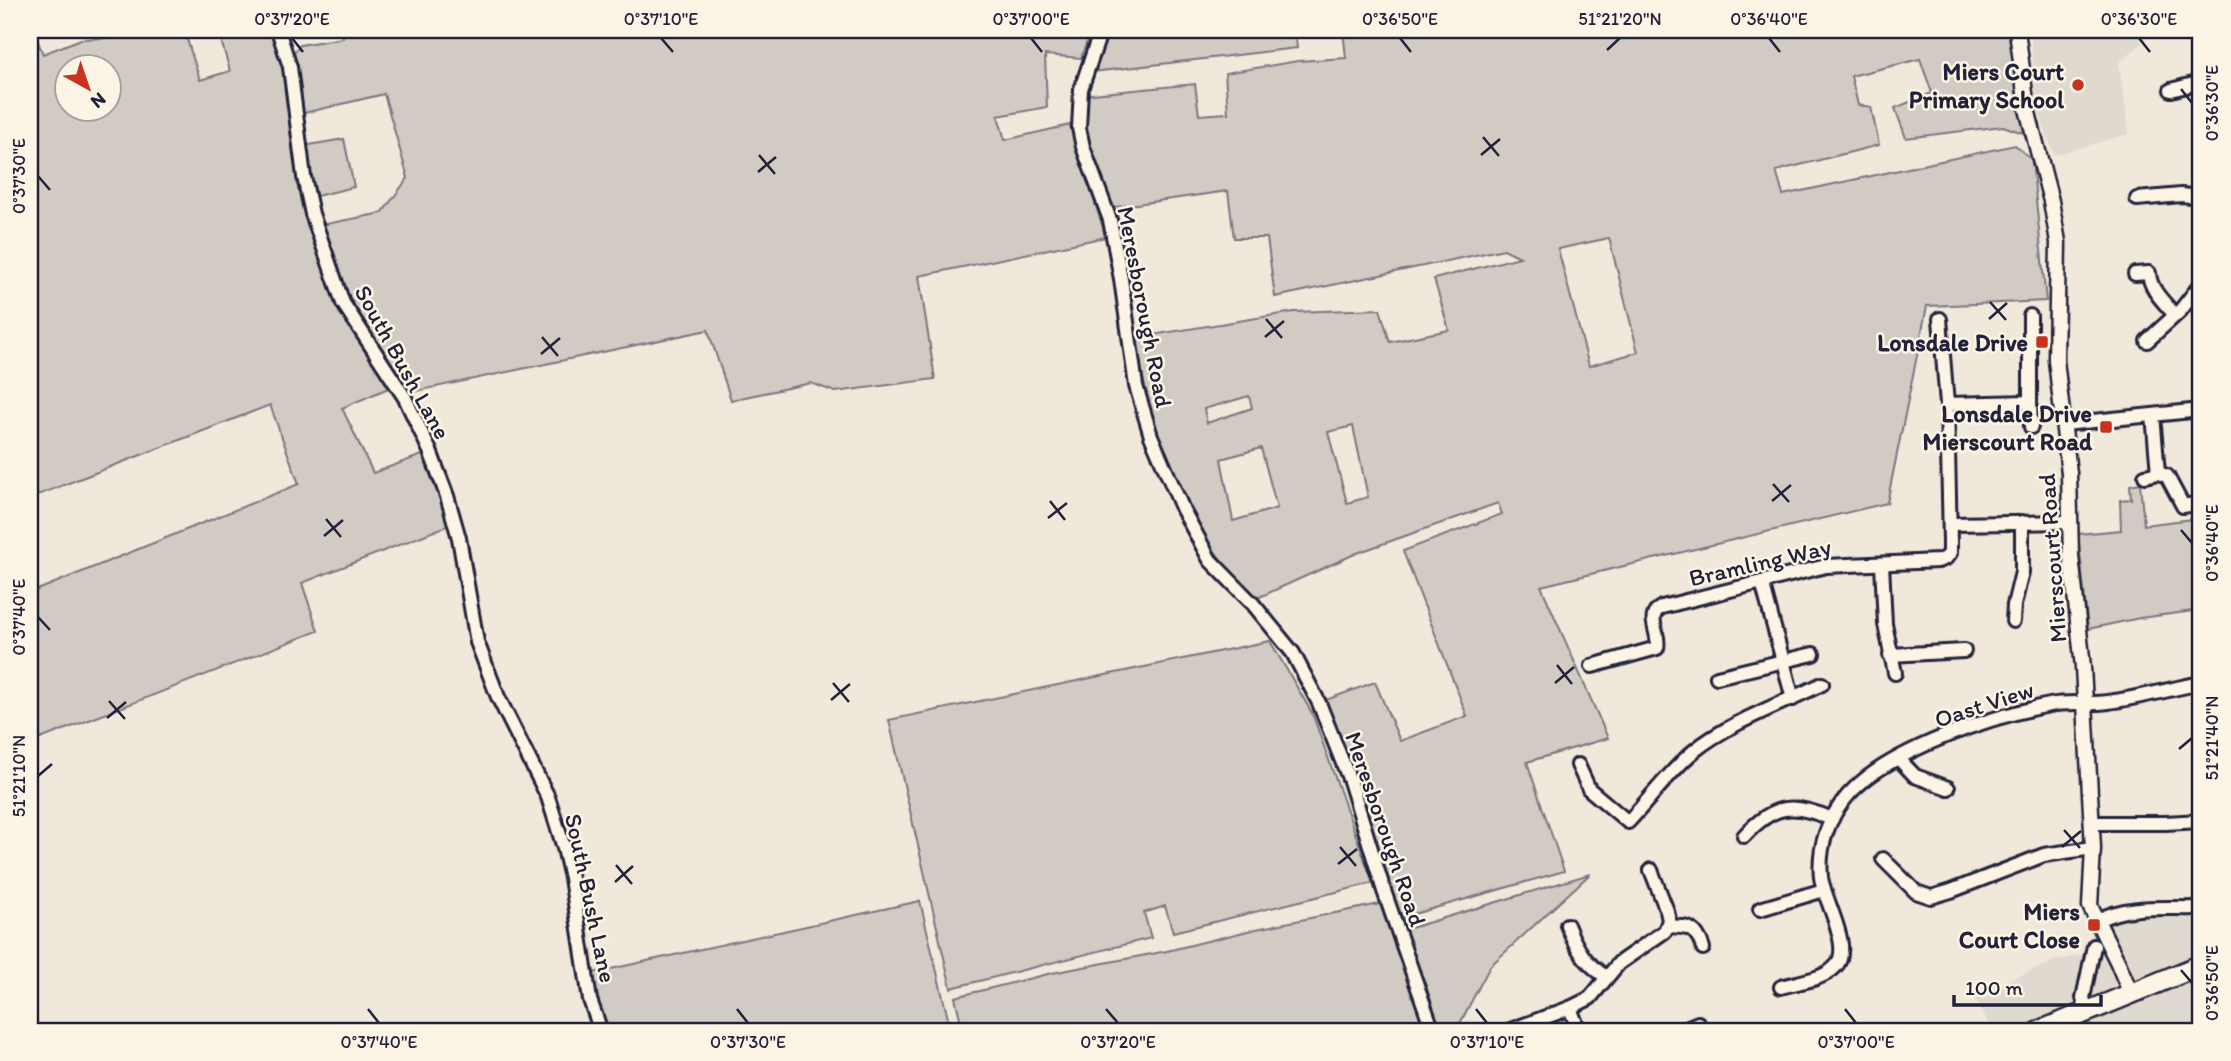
<svg xmlns="http://www.w3.org/2000/svg" width="2231" height="1061" viewBox="0 0 2231 1061" font-family="Itim,sans-serif">
  <style>
    .built { fill: #e0d9cf }
    .green { fill: #d1cbc3; stroke: #7a767f; stroke-width: 2; fill-rule: evenodd }
    .lines { fill: none; stroke-linecap: round; stroke-linejoin: round }
    .minor-casing { stroke: #22223b; stroke-width: 18 }
    .tertiary-casing { stroke: #22223b; stroke-width: 19 }
    .primary-casing { stroke: #22223b; stroke-width: 24 }
    .minor { stroke: #fcf5e5; stroke-width: 12 }
    .tertiary { stroke: #fcf5e5; stroke-width: 14 }
    .primary { stroke: #fcf5e5; stroke-width: 19 }
    .ticks { fill: none; stroke: #22223b; stroke-width: 2.5 }
    .poi-dot { fill: #c8321e; stroke: #fcf5e5; stroke-width: 2.5 }
    .labels { text-anchor: middle; dominant-baseline: central; stroke-width: 5; stroke-linejoin: round; paint-order: stroke }
    .poi-label { font-size: 24px; font-weight: bold; fill: #22223b; stroke: #fcf5e5; text-anchor: end }
    .street-label { font-size: 24px; fill: #22223b; stroke: #fcf5e5 }
    .neatline { fill: none; stroke: #22223b; stroke-width: 2.5 }
    .ticks-label { font-size: 18px; text-anchor: middle; fill: #22223b }
  </style>
  <rect width="100%" height="100%" fill="#efe8db"/>
  <filter id="ink" filterUnits="userSpaceOnUse"><feTurbulence type="fractalNoise" baseFrequency=".0143" numOctaves="2"/><feDisplacementMap in="SourceGraphic" scale="14" xChannelSelector="R" yChannelSelector="G"/><feConvolveMatrix kernelMatrix="1 2 1 2 8 2 1 2 1" color-interpolation-filters="sRGB"/></filter>
  <g filter="url(#ink)">
    <!-- built -->
    <g class="built">
      <polygon points="2030,30 2156,30 2119,63 2129,134 2054,155 2037,107"/>
      <polygon points="2201,910 2201,1031 1993,1031 1973,995 2058,960 2102,951 2105,919"/>
    </g>
    <!-- green -->
    <g class="green">
      <path d="M33,30l10,24 38,-15 73,-3 -1,-6h31l16,50 30,-9 -12,-41h56l9,40 11,91 26,89 73,136 -51,22 31,65 49,-18 30,69 -150,59 16,48 -288,112v-150l269,-109 -29,-79 -240,93v-467zM66,66h42v42h-42z"/>
      <polygon points="342,30 1091,30 1081,58 1045,55 1047,107 998,116 1005,140 1070,125 1106,237 919,276 935,379 835,392 811,383 731,400 708,330 407,393 348,301 321,225 382,213 408,178 384,94 300,114 290,57 300,45 343,38"/>
      <polygon points="1106,30 1295,30 1297,48 1092,72"/>
      <path d="M1343,30h665l18,104 -23,-8 -97,12 -11,-30 37,-15 -12,-34 -69,17 7,29 13,2 8,38 -103,26 7,24 232,-50 17,15 14,141 -119,5 -40,197 -346,83 67,152 -81,24 37,109 -164,47 -77,-217 52,-19 25,59 67,-25 -64,-165 99,-37 -4,-11 -141,50 -104,47 -55,-70 -44,-107 -21,-85 161,-26 86,-3 10,33 59,-12 -15,-51 86,-22 -16,-8 -229,48 -8,-59h-33l-6,-47 -119,17 -26,-77v-36l112,-11 4,31 29,-2 -3,-40 73,-12 48,-3zM1609,238l29,114 -49,14 -31,-117zM1249,396l3,12 -45,15 -3,-14zM1353,426l15,71 -21,6 -19,-71zM1261,448l16,60 -44,13 -12,-62z"/>
      <polygon points="344,139 354,187 312,197 303,146"/>
      <polygon points="2140,483 2144,525 2201,518 2201,610 2140,618 2088,629 2078,534 2121,530 2120,500 2131,499 2130,485"/>
      <polygon points="1270,641 1312,713 1373,883 1173,932 1165,906 1144,913 1151,938 951,988 889,720"/>
      <polygon points="1590,874 1490,966 1456,1031 1440,1031 1404,930"/>
      <polygon points="920,901 951,1031 604,1031 588,974"/>
      <polygon points="1380,904 1425,1031 963,1031 955,997 1052,973 1167,951 1256,929"/>
    </g>
    <g class="lines">
      <defs>
        <g id="minor">
          <polyline points="278,30 290,67 304,177 312,214 343,303 405,398 430,451 447,496 459,538 477,642 498,697 548,797 564,848 571,878 590,1000 601,1031"/>
          <polyline points="1101,30 1081,89 1079,128 1083,147 1110,220 1121,279 1136,386 1151,436 1183,510 1210,560 1253,604 1293,653 1319,703 1350,781 1384,891 1433,1031"/>
          <polyline points="2171,90 2201,82"/>
          <polyline points="2137,199 2181,195 2201,197"/>
          <path d="M2135,274l14,-1c1,17 15,29 26,42"/>
          <polyline points="2147,341 2180,311 2201,284"/>
          <polyline points="2030,402 2031,427"/>
          <polyline points="1947,404 2030,402 2030,316"/>
          <polyline points="2153,415 2158,473"/>
          <polyline points="2064,424 2201,410"/>
          <polyline points="2145,476 2158,473 2167,476 2183,506 2201,503"/>
          <polyline points="1950,524 2070,522"/>
          <polyline points="1882,564 1885,624 1895,673"/>
          <polyline points="1762,582 1793,699"/>
          <polyline points="2013,621 2014,605 2022,572 2022,522"/>
          <polyline points="1890,655 1964,651"/>
          <path d="M1592,666l65,-18c4,-15 -13,-32 5,-41l164,-41 112,-5 8,-3 4,-5v-11l-3,-138 -7,-85"/>
          <polyline points="1717,677 1813,654"/>
          <polyline points="1899,759 1915,776 1948,788"/>
          <path d="M1578,765l11,24 39,33c22,-23 41,-50 66,-71 34,-28 88,-47 128,-67"/>
          <polyline points="2092,823 2165,823 2201,821"/>
          <path d="M1744,836c29,-32 49,-34 88,-17"/>
          <polyline points="1883,859 1916,892 1931,897 1951,891 2044,855 2093,848"/>
          <polyline points="1760,909 1824,890"/>
          <path d="M2096,921c31,-17 68,-12 103,-13"/>
          <path d="M1567,925c9,23 18,38 39,52"/>
          <path d="M1668,926c21,1 28,0 35,22"/>
          <path d="M1781,987c16,-5 42,-7 54,-20 19,-18 -11,-66 -14,-90 -3,-30 7,-60 28,-83 40,-44 143,-78 201,-89 19,-4 39,0 58,-3 31,-4 62,-13 93,-19"/>
          <polyline points="2087,1012 2083,998 2094,946"/>
          <polyline points="1508,1031 1570,1008"/>
          <polyline points="1579,1031 1570,1008 1590,998 1619,963 1665,931 1669,920 1667,911 1651,870"/>
          <polyline points="1678,1031 1698,1023 1702,1031"/>
        </g>
        <polyline id="tertiary" points="2017,30 2027,109 2051,201 2058,242 2056,360 2069,473 2071,556 2083,667 2093,848 2090,906 2118,963 2131,994"/>
        <polyline id="primary" points="2040,1031 2201,965"/>
      </defs>
      <!-- minor casing -->
      <use href="#minor" class="minor-casing"/>
      <!-- tertiary casing -->
      <use href="#tertiary" class="tertiary-casing"/>
      <!-- primary casing -->
      <use href="#primary" class="primary-casing"/>
      <!-- minor -->
      <use href="#minor" class="minor"/>
      <!-- tertiary -->
      <use href="#tertiary" class="tertiary"/>
      <!-- primary -->
      <use href="#primary" class="primary"/>
    </g>
  </g>
  <!-- ticks -->
  <path class="ticks" d="M292,38l11,14M661,38l12,14M1031,38l11,14M1400,38l11,14M1769,38l11,14M2139,38l11,14M1607,50l13,-12M2181,89l11,14M1483,137l16,19M759,155l16,19M1481,155l19,-16M758,172l18,-15M38,176l12,14M1990,302l16,18M1266,319l16,19M1989,319l18,-16M542,337l16,19M1265,337l19,-16M541,354l19,-16M1773,484l16,18M1050,501l15,19M1772,501l19,-16M1048,518l19,-15M326,519l15,18M2181,530l11,13M324,536l19,-16M38,617l12,13M1557,665l15,19M833,683l16,19M1555,683l19,-16M831,700l19,-16M109,701l16,18M107,718l19,-16M2179,749l13,-11M38,776l14,-12M2064,830l16,18M1340,847l16,19M2062,847l19,-16M1338,864l19,-15M616,865l16,19M615,882l18,-16M2181,970l11,13M368,1009l11,14M737,1009l11,14M1106,1009l12,14M1476,1009l11,14M1845,1009l11,14"/>
  <!-- markers -->
  <g class="poi-dot">
    <circle cx="2078" cy="85" r="7"/>
    <rect x="2035" y="335" width="14" height="14" rx="3.5"/>
    <rect x="2099" y="420" width="14" height="14" rx="3.5"/>
    <rect x="2087" y="918" width="14" height="14" rx="3.5"/>
  </g>
  <g class="labels">
    <!-- poi labels -->
    <g class="poi-label">
      <text x="2064" y="71">Miers Court<tspan x="2064" dy="28">Primary School</tspan></text>
      <text x="2028" y="342">Lonsdale Drive</text>
      <text x="2092" y="413">Lonsdale Drive<tspan x="2092" dy="28">Mierscourt Road</tspan></text>
      <text x="2080" y="911">Miers<tspan x="2080" dy="28">Court Close</tspan></text>
    </g>
    <!-- street labels -->
    <g class="street-label">
      <text transform="translate(1145 307) rotate(79)">Meresborough Road</text>
      <text transform="translate(403 362) rotate(61)">South Bush Lane</text>
      <text transform="translate(2052 558) rotate(-94)">Mierscourt Road</text>
      <text transform="translate(1760 562) rotate(-13)">Bramling Way</text>
      <text transform="translate(1984 704) rotate(-18)">Oast View</text>
      <text transform="translate(1386 829) rotate(71)">Meresborough Road</text>
      <text transform="translate(591 898) rotate(78)">South Bush Lane</text>
    </g>
  </g>
  <!-- margin -->
  <rect width="2231" height="1061" fill="none" stroke="#fcf5e5" stroke-width="77"/>
  <!-- north arrow -->
  <g transform="translate(88 88) rotate(140)"><circle r="33" fill="#fcf5e5" stroke="#a5a1a1" stroke-width="2"/>
  <path d="M0-5L12 26L0 18L-12 26Z" fill="#c8321e"/>
  <text y="-10" font-size="19" font-weight="bold" text-anchor="middle" fill="#22223b">N</text>
  </g>
  <!-- scale -->
  <path d="M1954 995v10h147v-10" fill="none" stroke="#22223b" stroke-width="3.5"/>
  <text x="1965" y="995" font-size="21" fill="#22223b" stroke="#fcf5e5" stroke-width="5" paint-order="stroke">100 m</text>
  <rect x="38" y="38" width="2154" height="985" class="neatline"/>
  <g class="ticks-label">
    <text x="292" y="25">0°37'20"E</text>
    <text x="661" y="25">0°37'10"E</text>
    <text x="1031" y="25">0°37'00"E</text>
    <text x="1400" y="25">0°36'50"E</text>
    <text x="1620" y="25">51°21'20"N</text>
    <text x="1769" y="25">0°36'40"E</text>
    <text x="2139" y="25">0°36'30"E</text>
    <text transform="translate(2212 103) rotate(-90)" y="6">0°36'30"E</text>
    <text transform="translate(19 176) rotate(-90)" y="6">0°37'30"E</text>
    <text transform="translate(2212 543) rotate(-90)" y="6">0°36'40"E</text>
    <text transform="translate(19 617) rotate(-90)" y="6">0°37'40"E</text>
    <text transform="translate(2212 738) rotate(-90)" y="6">51°21'40"N</text>
    <text transform="translate(19 776) rotate(-90)" y="6">51°21'10"N</text>
    <text transform="translate(2212 983) rotate(-90)" y="6">0°36'50"E</text>
    <text x="379" y="1048">0°37'40"E</text>
    <text x="748" y="1048">0°37'30"E</text>
    <text x="1118" y="1048">0°37'20"E</text>
    <text x="1487" y="1048">0°37'10"E</text>
    <text x="1856" y="1048">0°37'00"E</text>
  </g>
</svg>
